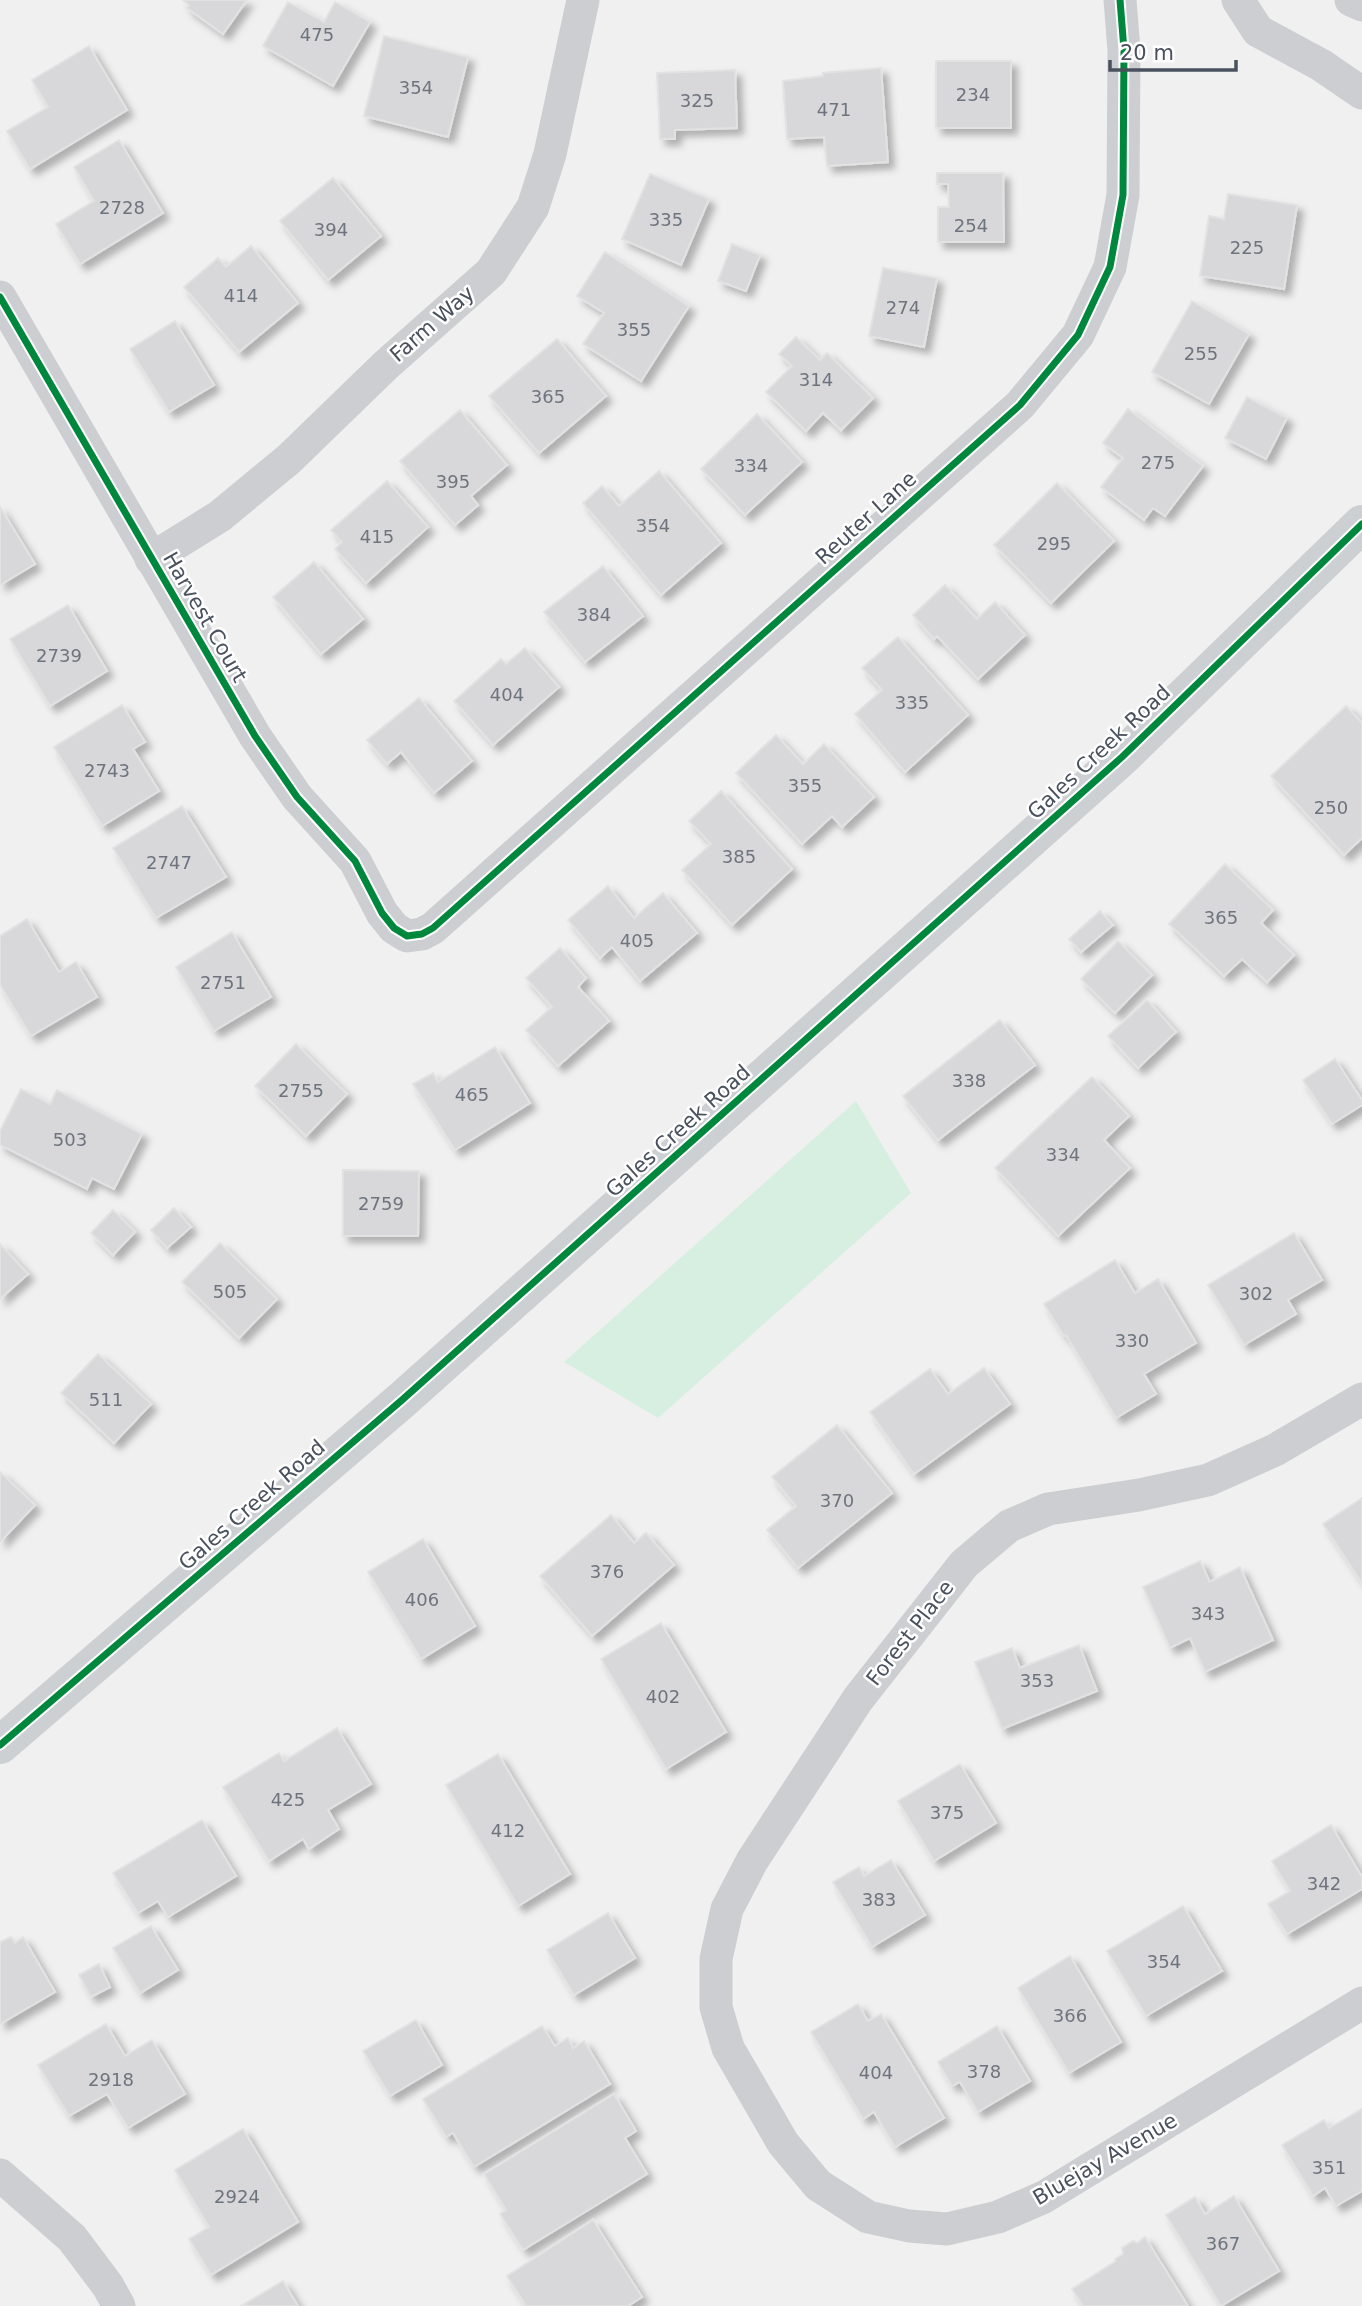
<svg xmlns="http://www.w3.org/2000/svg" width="1362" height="2306" viewBox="0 0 1362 2306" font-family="'DejaVu Sans',sans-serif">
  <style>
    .green { fill: #d6efe1 }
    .building { fill: #d8d8da; stroke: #e2e2e3; stroke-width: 2; filter: url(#shadow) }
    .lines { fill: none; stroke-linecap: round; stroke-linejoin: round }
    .minor { stroke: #ccced1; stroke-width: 33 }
    .secondary { stroke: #cdd0d3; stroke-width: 38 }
    .cycleway-casing { stroke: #fff; stroke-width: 11 }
    .cycleway { stroke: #00873e; stroke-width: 7 }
    .labels { text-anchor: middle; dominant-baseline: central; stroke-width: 5; stroke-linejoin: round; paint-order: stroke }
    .number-label { font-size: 18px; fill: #6e747e }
    .street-label { font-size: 21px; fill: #48515d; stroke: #fff }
  </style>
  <defs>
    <filter id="shadow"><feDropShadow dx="6" dy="6" stdDeviation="3.5" flood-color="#0004"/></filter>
  </defs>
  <rect width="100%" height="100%" fill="#f1f0f0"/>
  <!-- green -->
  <polygon class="green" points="856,1101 911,1193 658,1418 564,1362"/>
  <!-- building -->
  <g class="building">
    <polygon points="183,0 247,0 223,34 187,8 189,5"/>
    <polygon points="288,2 324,22 335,2 370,22 333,86 263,46"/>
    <polygon points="384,36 468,57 448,137 364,116"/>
    <polygon points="89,46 127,110 30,169 7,131 48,107 32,80"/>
    <rect x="936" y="61" width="75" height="67"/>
    <polygon points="881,68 888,162 827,166 824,137 787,139 783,81 823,76 823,73"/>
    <polygon points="735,70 737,128 675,130 675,139 660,139 657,73"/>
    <polygon points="119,140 163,213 80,264 56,224 94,201 74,167"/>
    <polygon points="937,173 1003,173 1004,242 938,242 938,207 949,207 948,184 937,184"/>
    <polygon points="650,174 709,199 681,265 622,239"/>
    <polygon points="333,178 381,236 328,280 280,221"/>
    <polygon points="1228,194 1297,205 1284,289 1200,276 1209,216 1224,219"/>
    <polygon points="732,244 760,255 746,291 718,281"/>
    <polygon points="251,246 298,303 239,352 184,287 218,258 226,267"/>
    <polygon points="605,252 689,306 641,381 583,344 604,313 577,296"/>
    <polygon points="883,268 937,278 924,347 869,336"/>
    <polygon points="1192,301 1249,334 1209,404 1152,372"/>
    <polygon points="175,321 214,385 169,412 130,349"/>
    <polygon points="796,337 820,360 827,353 873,398 841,430 823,413 806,431 766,392 792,366 779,354"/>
    <polygon points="557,339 606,396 539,453 489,396"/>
    <polygon points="1247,397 1287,418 1266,459 1225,438"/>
    <polygon points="1128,409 1203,466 1165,516 1153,508 1144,520 1101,487 1123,458 1103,443"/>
    <polygon points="460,410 507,465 471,496 478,505 455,525 400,461"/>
    <polygon points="757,414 802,462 745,515 701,469"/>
    <polygon points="659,471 721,543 661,595 583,503 602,486 619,506"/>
    <polygon points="387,481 428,527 366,583 335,549 342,542 331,530"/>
    <polygon points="1057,483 1114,541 1051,603 994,545"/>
    <polygon points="0,507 35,564 0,585"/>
    <polygon points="314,562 363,619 321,654 273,597"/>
    <polygon points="603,566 643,616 585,662 544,612"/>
    <polygon points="945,585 977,619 995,602 1025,635 978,679 937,636 934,639 913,615"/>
    <polygon points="68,605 107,671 50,706 10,639"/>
    <polygon points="898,637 968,715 905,772 855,714 882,690 862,668"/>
    <polygon points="525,648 559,687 493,745 454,701 501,659 506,664"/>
    <polygon points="419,698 472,761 434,793 401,752 387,764 367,740"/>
    <polygon points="122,705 145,742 133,749 159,791 102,826 54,747"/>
    <polygon points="1346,706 1362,723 1362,838 1344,855 1271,776"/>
    <polygon points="776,735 803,764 824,744 874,797 842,827 832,816 802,844 736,773"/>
    <polygon points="721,791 792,869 732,925 682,870 711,844 689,821"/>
    <polygon points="182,806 226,877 156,918 113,848"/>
    <polygon points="1225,864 1273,910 1261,923 1294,955 1267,982 1242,959 1224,976 1169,924"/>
    <polygon points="608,886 634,918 663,893 697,933 640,981 612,947 600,958 568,920"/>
    <polygon points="1100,911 1113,925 1081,952 1069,939"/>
    <polygon points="27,919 59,972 76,962 97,997 31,1036 0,985 0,936"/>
    <polygon points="232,932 271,997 214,1031 176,967"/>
    <polygon points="1118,941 1152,975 1115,1013 1081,979"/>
    <polygon points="560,948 586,978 578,987 609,1021 558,1066 526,1030 552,1007 526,978"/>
    <polygon points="1147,1000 1176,1032 1138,1068 1108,1036"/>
    <polygon points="1000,1020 1035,1065 938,1140 903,1096"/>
    <polygon points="296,1044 347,1094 306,1136 255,1086"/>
    <polygon points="495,1047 530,1103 455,1150 413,1084 433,1073 438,1082"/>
    <polygon points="1335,1059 1362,1100 1362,1105 1332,1124 1303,1080"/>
    <polygon points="1092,1077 1129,1116 1104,1140 1130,1168 1058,1236 995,1168"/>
    <polygon points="21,1089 50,1104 57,1090 142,1134 114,1189 92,1178 87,1189 0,1145 0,1131"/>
    <polygon points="343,1170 419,1171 418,1236 343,1236"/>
    <polygon points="174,1208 191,1227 167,1248 151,1230"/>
    <polygon points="113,1210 135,1232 113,1255 91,1233"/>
    <polygon points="1294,1233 1322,1280 1288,1300 1296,1314 1244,1345 1208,1285"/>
    <polygon points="220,1243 277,1299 239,1338 182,1282"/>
    <polygon points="0,1244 28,1274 0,1299"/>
    <polygon points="1115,1260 1135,1293 1158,1279 1196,1343 1144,1374 1156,1394 1116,1418 1066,1335 1064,1336 1044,1304"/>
    <polygon points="98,1354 151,1404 114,1443 61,1393"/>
    <polygon points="984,1368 1010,1404 914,1474 870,1412 930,1369 948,1394"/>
    <polygon points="837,1425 892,1493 798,1568 767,1530 796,1506 772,1477"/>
    <polygon points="0,1472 35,1505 0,1542"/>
    <polygon points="1362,1498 1362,1583 1323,1524"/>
    <polygon points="611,1515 634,1543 646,1533 674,1565 592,1636 540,1576"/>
    <polygon points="423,1539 475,1626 421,1659 368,1572"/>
    <polygon points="1200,1561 1210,1582 1240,1567 1273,1640 1205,1672 1190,1638 1170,1648 1143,1587"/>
    <polygon points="661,1623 726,1732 666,1769 601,1659"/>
    <polygon points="1079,1645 1097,1691 1002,1729 975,1662 1012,1648 1020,1668"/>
    <polygon points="337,1728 371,1784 328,1810 339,1829 309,1849 303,1839 269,1861 223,1787 279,1753 284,1761"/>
    <polygon points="498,1754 570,1874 518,1906 446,1785"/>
    <polygon points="960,1764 996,1823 934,1861 898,1801"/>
    <polygon points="202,1820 236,1876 168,1917 158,1901 138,1913 113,1873"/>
    <polygon points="1331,1825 1362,1877 1362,1889 1287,1934 1268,1904 1290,1891 1272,1861"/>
    <polygon points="891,1860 925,1915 872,1947 833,1882 859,1867 864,1876"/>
    <polygon points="1183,1906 1222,1971 1146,2016 1107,1951"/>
    <polygon points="608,1913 635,1958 574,1995 547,1950"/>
    <polygon points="151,1926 178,1970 140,1993 113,1948"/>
    <polygon points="11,1937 15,1943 23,1937 55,1992 0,2024 0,1942"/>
    <polygon points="1070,1956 1121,2042 1069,2073 1018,1988"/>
    <polygon points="99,1964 110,1987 91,1997 79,1975"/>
    <polygon points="858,2004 868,2021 881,2014 944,2118 895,2147 874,2112 863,2119 811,2032"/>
    <polygon points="416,2020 442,2065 390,2096 363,2051"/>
    <polygon points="106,2024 125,2056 152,2040 185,2094 128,2128 107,2094 69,2116 38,2065"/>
    <polygon points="542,2026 555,2046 568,2038 573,2048 584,2041 610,2084 474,2167 453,2133 446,2137 423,2099"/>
    <polygon points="997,2026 1030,2081 978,2112 960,2082 952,2086 938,2062"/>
    <polygon points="614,2094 636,2131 625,2138 647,2174 523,2250 500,2214 506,2210 484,2174"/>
    <polygon points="1362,2109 1362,2191 1336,2206 1325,2188 1313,2196 1282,2145 1324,2120 1329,2128"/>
    <polygon points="243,2129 298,2222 211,2275 189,2239 209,2227 175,2170"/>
    <polygon points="1234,2196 1279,2271 1221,2306 1166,2215 1195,2197 1205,2214"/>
    <polygon points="593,2220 642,2297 628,2306 526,2306 507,2276"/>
    <polygon points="1145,2237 1188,2306 1083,2306 1072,2289 1116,2261 1115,2259 1123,2254 1122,2248 1133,2241 1137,2243"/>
    <polygon points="283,2281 298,2306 241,2306"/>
  </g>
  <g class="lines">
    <!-- minor -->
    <g class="minor">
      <polyline points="1238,0 1258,31 1321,65 1362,93"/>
      <polyline points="1351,0 1362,5"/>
      <polyline points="0,297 255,736 297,797 355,861 382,913 394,928 407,936 422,934 433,928 1020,405 1078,335 1110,267 1123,195 1124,50 1120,0"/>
      <polyline points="151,559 220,516 289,459 386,365 491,272 533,207 550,154 583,0"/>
      <polyline points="1362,1399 1275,1450 1208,1480 1139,1495 1048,1509 1009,1526 964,1564 858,1699 752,1861 727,1909 716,1959 716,2007 728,2048 783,2143 818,2185 868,2217 909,2226 947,2229 998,2217 1044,2197 1362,2003"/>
      <polyline points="0,2175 72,2238 108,2286 119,2306"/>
    </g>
    <!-- secondary -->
    <polyline class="secondary" points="0,1745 402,1400 1122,757 1362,524"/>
    <defs>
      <g id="cycleway">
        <polyline points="0,297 255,736 297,797 355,861 382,913 394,928 407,936 422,934 433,928 1020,405 1078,335 1110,267 1123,195 1124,50 1120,0"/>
        <polyline points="0,1745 402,1400 1122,757 1362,524"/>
      </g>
    </defs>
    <!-- cycleway casing -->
    <use href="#cycleway" class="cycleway-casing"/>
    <!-- cycleway -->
    <use href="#cycleway" class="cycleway"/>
  </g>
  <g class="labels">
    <!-- number labels -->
    <g class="number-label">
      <text x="317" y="34">475</text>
      <text x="416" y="87">354</text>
      <text x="973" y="94">234</text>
      <text x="697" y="100">325</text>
      <text x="834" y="109">471</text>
      <text x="122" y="207">2728</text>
      <text x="666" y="219">335</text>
      <text x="971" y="225">254</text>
      <text x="331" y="229">394</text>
      <text x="1247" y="247">225</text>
      <text x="241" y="295">414</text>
      <text x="903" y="307">274</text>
      <text x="634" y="329">355</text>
      <text x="1201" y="353">255</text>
      <text x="816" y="379">314</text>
      <text x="548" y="396">365</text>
      <text x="1158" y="462">275</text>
      <text x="751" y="465">334</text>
      <text x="453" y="481">395</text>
      <text x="653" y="525">354</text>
      <text x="377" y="536">415</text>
      <text x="1054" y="543">295</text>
      <text x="594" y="614">384</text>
      <text x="59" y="655">2739</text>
      <text x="507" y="694">404</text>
      <text x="912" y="702">335</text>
      <text x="107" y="770">2743</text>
      <text x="805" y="785">355</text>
      <text x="1331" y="807">250</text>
      <text x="739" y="856">385</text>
      <text x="169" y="862">2747</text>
      <text x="1221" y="917">365</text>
      <text x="637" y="940">405</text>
      <text x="223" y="982">2751</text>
      <text x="969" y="1080">338</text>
      <text x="301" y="1090">2755</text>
      <text x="472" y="1094">465</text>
      <text x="70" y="1139">503</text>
      <text x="1063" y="1154">334</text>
      <text x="381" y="1203">2759</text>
      <text x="230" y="1291">505</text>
      <text x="1256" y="1293">302</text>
      <text x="1132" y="1340">330</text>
      <text x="106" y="1399">511</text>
      <text x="837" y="1500">370</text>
      <text x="607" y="1571">376</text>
      <text x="422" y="1599">406</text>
      <text x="1208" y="1613">343</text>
      <text x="1037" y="1680">353</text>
      <text x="663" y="1696">402</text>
      <text x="288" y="1799">425</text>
      <text x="947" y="1812">375</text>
      <text x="508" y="1830">412</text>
      <text x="1324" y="1883">342</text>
      <text x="879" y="1899">383</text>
      <text x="1164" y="1961">354</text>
      <text x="1070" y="2015">366</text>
      <text x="984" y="2071">378</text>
      <text x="876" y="2072">404</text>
      <text x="111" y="2079">2918</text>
      <text x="1329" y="2167">351</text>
      <text x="237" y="2196">2924</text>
      <text x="1223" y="2243">367</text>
    </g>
    <!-- street labels -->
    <g class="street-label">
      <text transform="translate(432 324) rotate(-41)">Farm Way</text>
      <text transform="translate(866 518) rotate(-42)">Reuter Lane</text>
      <text transform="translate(205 617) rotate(60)">Harvest Court</text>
      <text transform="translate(1099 752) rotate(-43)">Gales Creek Road</text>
      <text transform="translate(678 1131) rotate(-42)">Gales Creek Road</text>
      <text transform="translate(252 1505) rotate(-41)">Gales Creek Road</text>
      <text transform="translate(910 1633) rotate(-52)">Forest Place</text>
      <text transform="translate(1105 2159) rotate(-30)">Bluejay Avenue</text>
    </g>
  </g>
  <!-- scale -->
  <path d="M1110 60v10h126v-10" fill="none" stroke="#48515d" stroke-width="3.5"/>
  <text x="1120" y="60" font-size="21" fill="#48515d" stroke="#ffffff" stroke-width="5" paint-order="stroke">20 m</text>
</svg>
